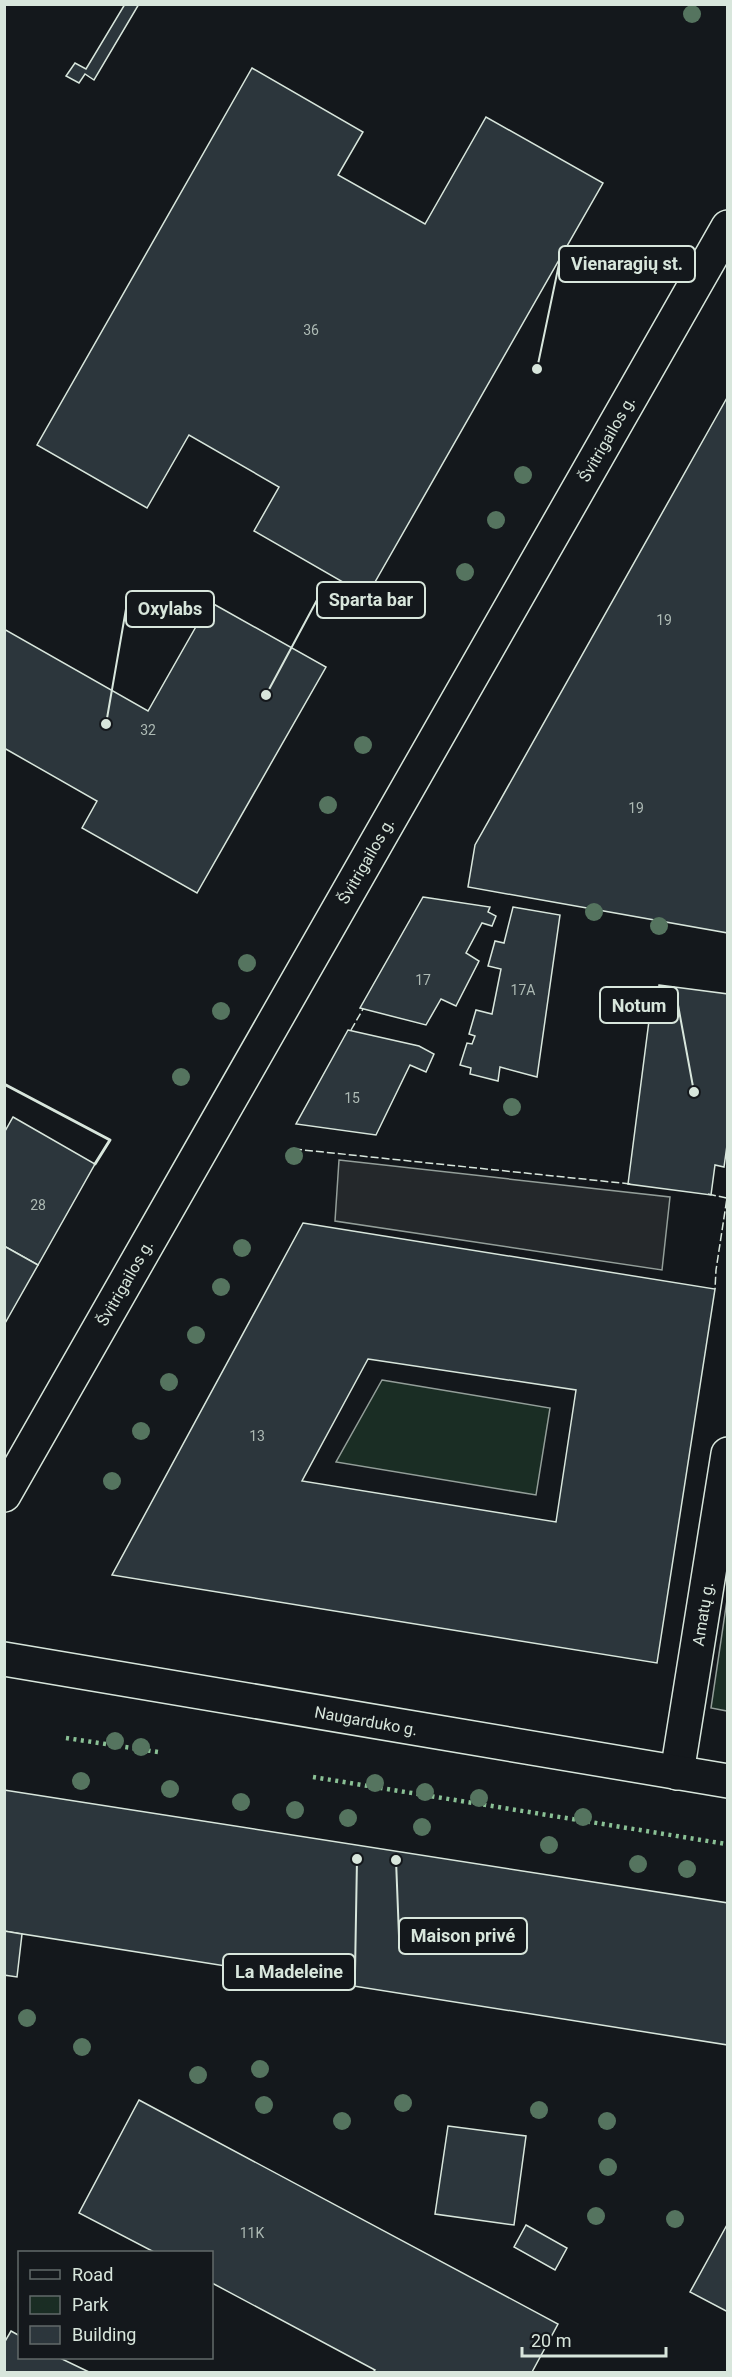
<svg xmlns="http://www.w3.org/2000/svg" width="732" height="2377" viewBox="0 0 732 2377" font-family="Roboto,sans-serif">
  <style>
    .green { fill: #1a2d24; stroke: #939e99; stroke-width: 1.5 }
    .parking { fill: #24282b; stroke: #939e99; stroke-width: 1.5 }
    .building { fill: #2c363c; stroke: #d8e6dc; stroke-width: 1.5; fill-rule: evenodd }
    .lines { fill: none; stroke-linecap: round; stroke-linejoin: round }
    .minor-casing { stroke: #d8e6dc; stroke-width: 36 }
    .secondary-casing { stroke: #d8e6dc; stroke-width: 36 }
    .primary-casing { stroke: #d8e6dc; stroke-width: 36 }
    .minor { stroke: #14181c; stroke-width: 33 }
    .secondary { stroke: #14181c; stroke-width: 33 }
    .primary { stroke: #14181c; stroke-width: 33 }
    .hedge { stroke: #8ac095; stroke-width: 4.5; stroke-dasharray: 3 4.5; stroke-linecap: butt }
    .fence { stroke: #d8e6dc; stroke-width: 1.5; stroke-dasharray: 8 3; stroke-linecap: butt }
    .wall { stroke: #d8e6dc; stroke-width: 3 }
    .tree { fill: #55745f }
    .labels { text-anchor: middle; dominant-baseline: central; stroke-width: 4.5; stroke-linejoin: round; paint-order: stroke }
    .number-label { font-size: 14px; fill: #adbab4 }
    .street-label { font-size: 16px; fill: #d8e6dc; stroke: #14181c }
    .leader { fill: none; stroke: #d8e6dc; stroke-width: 2 }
    .callout-dot { fill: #d8e6dc; stroke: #14181c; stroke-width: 2 }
    .callout { fill: #14181c; stroke: #d8e6dc; stroke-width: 2 }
    .callout-label { font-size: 18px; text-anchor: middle; font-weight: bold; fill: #d8e6dc }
  </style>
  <rect width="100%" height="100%" fill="#14181c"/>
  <!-- green -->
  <g class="green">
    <polygon points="382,1380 550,1408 536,1495 336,1462"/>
    <polygon points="727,1600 727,1711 711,1708"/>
  </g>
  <!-- parking -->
  <polygon class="parking" points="339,1160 670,1197 662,1270 335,1221"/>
  <!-- building -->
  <g class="building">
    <polygon points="125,4 139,4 94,80 85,74 79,83 66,76 75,63 86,69"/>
    <polygon points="252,68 363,132 338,175 425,224 486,117 603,183 367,596 254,531 279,487 189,435 147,508 37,445"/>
    <polygon points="728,396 728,933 468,887 475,845"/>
    <polygon points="210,602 326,667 197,893 82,828 97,801 4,748 4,629 148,711"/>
    <polygon points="423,897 490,907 488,912 496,916 492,926 482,923 466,953 479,961 456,1006 441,999 426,1025 360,1008"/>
    <polygon points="513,907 560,915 537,1077 500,1067 498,1081 470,1074 471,1068 460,1065 467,1043 472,1044 475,1036 469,1034 476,1010 492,1014 501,969 488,966 495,941 504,943"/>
    <polygon points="659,985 728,994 728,1138 724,1167 715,1165 711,1195 628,1184 650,1013 655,1014"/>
    <polygon points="348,1030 419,1046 434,1054 426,1072 410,1065 376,1135 296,1124"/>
    <polygon points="13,1117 95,1164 38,1265 4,1246 4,1133"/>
    <path d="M303,1223l412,66 -58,374 -545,-88zM368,1359l208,31 -20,132 -254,-41z"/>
    <polygon points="4,1246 38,1265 4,1325"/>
    <polygon points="4,1790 728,1903 728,2045 4,1931"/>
    <polygon points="4,1931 22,1934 17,1977 4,1975"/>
    <polygon points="139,2100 558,2324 532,2372 373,2372 375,2370 212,2283 212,2252 154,2252 79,2213"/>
    <polygon points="448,2126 526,2136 514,2225 435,2214"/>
    <polygon points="728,2223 728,2312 690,2292"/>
    <polygon points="526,2225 567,2248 555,2270 514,2247"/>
    <polygon points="11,2331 20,2336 20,2358 60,2358 89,2372 4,2372 4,2343"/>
  </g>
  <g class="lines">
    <defs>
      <polyline id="minor" points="677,1773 728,1454"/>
      <polyline id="secondary" points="4,1659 728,1781"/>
      <polyline id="primary" points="4,1495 728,227"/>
    </defs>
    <!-- minor casing -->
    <use href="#minor" class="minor-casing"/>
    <!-- secondary casing -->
    <use href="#secondary" class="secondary-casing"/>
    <!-- primary casing -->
    <use href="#primary" class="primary-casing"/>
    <!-- minor -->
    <use href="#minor" class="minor"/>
    <!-- secondary -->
    <use href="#secondary" class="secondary"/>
    <!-- primary -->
    <use href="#primary" class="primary"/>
    <!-- hedge -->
    <g class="hedge">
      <polyline points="66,1738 158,1752"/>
      <polyline points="313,1777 726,1844"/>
    </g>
    <!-- fence -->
    <g class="fence">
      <polyline points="351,1030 363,1009"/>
      <polyline points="294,1149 631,1184"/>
      <polyline points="708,1194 727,1198 716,1270 715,1289"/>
    </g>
    <!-- wall -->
    <polyline class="wall" points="4,1084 110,1140 95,1164"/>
  </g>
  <!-- trees -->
  <g class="tree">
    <circle cx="692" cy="14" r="9"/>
    <circle cx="523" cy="475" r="9"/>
    <circle cx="496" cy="520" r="9"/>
    <circle cx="465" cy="572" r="9"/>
    <circle cx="363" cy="745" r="9"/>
    <circle cx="328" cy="805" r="9"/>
    <circle cx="594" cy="912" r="9"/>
    <circle cx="659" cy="926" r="9"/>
    <circle cx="247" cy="963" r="9"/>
    <circle cx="221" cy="1011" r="9"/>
    <circle cx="181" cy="1077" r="9"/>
    <circle cx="512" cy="1107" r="9"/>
    <circle cx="294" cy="1156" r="9"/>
    <circle cx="242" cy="1248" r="9"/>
    <circle cx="221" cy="1287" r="9"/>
    <circle cx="196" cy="1335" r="9"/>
    <circle cx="169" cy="1382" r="9"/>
    <circle cx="141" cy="1431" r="9"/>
    <circle cx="112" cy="1481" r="9"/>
    <circle cx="115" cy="1741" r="9"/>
    <circle cx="141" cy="1747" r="9"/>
    <circle cx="81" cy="1781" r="9"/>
    <circle cx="375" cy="1783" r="9"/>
    <circle cx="170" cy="1789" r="9"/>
    <circle cx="425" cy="1792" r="9"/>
    <circle cx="479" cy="1798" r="9"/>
    <circle cx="241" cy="1802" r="9"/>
    <circle cx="295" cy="1810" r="9"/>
    <circle cx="583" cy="1817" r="9"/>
    <circle cx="348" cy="1818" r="9"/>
    <circle cx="422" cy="1827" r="9"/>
    <circle cx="549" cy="1845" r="9"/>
    <circle cx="638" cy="1864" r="9"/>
    <circle cx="687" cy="1869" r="9"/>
    <circle cx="27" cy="2018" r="9"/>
    <circle cx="82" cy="2047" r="9"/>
    <circle cx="260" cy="2069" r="9"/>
    <circle cx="198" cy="2075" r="9"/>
    <circle cx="403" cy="2103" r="9"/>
    <circle cx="264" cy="2105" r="9"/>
    <circle cx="539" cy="2110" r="9"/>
    <circle cx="342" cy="2121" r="9"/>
    <circle cx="607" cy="2121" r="9"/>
    <circle cx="608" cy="2167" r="9"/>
    <circle cx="596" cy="2216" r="9"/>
    <circle cx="675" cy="2219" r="9"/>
  </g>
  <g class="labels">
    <!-- number labels -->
    <g class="number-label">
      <text x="311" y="330">36</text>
      <text x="664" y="620">19</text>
      <text x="148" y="730">32</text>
      <text x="636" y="808">19</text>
      <text x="423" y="980">17</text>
      <text x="523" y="990">17A</text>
      <text x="352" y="1098">15</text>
      <text x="38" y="1205">28</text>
      <text x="257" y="1436">13</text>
      <text x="252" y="2233">11K</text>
    </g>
    <!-- street labels -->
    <g class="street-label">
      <text transform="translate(607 439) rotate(-60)">Švitrigailos g.</text>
      <text transform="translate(366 861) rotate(-60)">Švitrigailos g.</text>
      <text transform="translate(125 1283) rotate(-60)">Švitrigailos g.</text>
      <text transform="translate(703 1614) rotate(-81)">Amatų g.</text>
      <text transform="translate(366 1721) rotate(10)">Naugarduko g.</text>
    </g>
  </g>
  <!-- callouts -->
  <path class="leader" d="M537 369L559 264M266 695L317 600M106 724L126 609M694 1092L678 1005M396 1860L399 1936M357 1859L355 1972"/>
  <g class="callout-dot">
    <circle cx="537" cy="369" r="6"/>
    <circle cx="266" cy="695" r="6"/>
    <circle cx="106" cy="724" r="6"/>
    <circle cx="694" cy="1092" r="6"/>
    <circle cx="396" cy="1860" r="6"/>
    <circle cx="357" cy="1859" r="6"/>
  </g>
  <g class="callout">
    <rect x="559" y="246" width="136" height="36" rx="6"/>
    <rect x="317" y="582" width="108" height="36" rx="6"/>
    <rect x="126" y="591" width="88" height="36" rx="6"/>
    <rect x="600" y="987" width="78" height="36" rx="6"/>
    <rect x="399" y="1918" width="128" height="36" rx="6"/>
    <rect x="223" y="1954" width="132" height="36" rx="6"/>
  </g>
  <g class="callout-label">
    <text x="627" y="270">Vienaragių st.</text>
    <text x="371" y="606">Sparta bar</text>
    <text x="170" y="615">Oxylabs</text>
    <text x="639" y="1012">Notum</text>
    <text x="463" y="1942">Maison privé</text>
    <text x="289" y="1978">La Madeleine</text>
  </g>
  <!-- border -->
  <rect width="732" height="2377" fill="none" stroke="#d8e6dc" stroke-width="12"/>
  <!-- legend -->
  <rect x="18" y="2251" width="195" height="108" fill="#14181c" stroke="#626a69" stroke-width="1.5"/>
  <rect x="30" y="2270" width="30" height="9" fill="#14181c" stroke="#626a69" stroke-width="1.5"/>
  <text x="72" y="2281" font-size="18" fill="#d8e6dc">Road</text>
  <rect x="30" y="2296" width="30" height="18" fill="#1a2d24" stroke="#626a69" stroke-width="1.5"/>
  <text x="72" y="2311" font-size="18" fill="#d8e6dc">Park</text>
  <rect x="30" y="2326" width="30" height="18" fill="#2c363c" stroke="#626a69" stroke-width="1.5"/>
  <text x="72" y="2341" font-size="18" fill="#d8e6dc">Building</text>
  <!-- scale -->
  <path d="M522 2347v9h144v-9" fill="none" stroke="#d8e6dc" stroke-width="3"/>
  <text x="531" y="2347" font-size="18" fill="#d8e6dc" stroke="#14181c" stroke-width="4.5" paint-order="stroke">20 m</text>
</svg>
